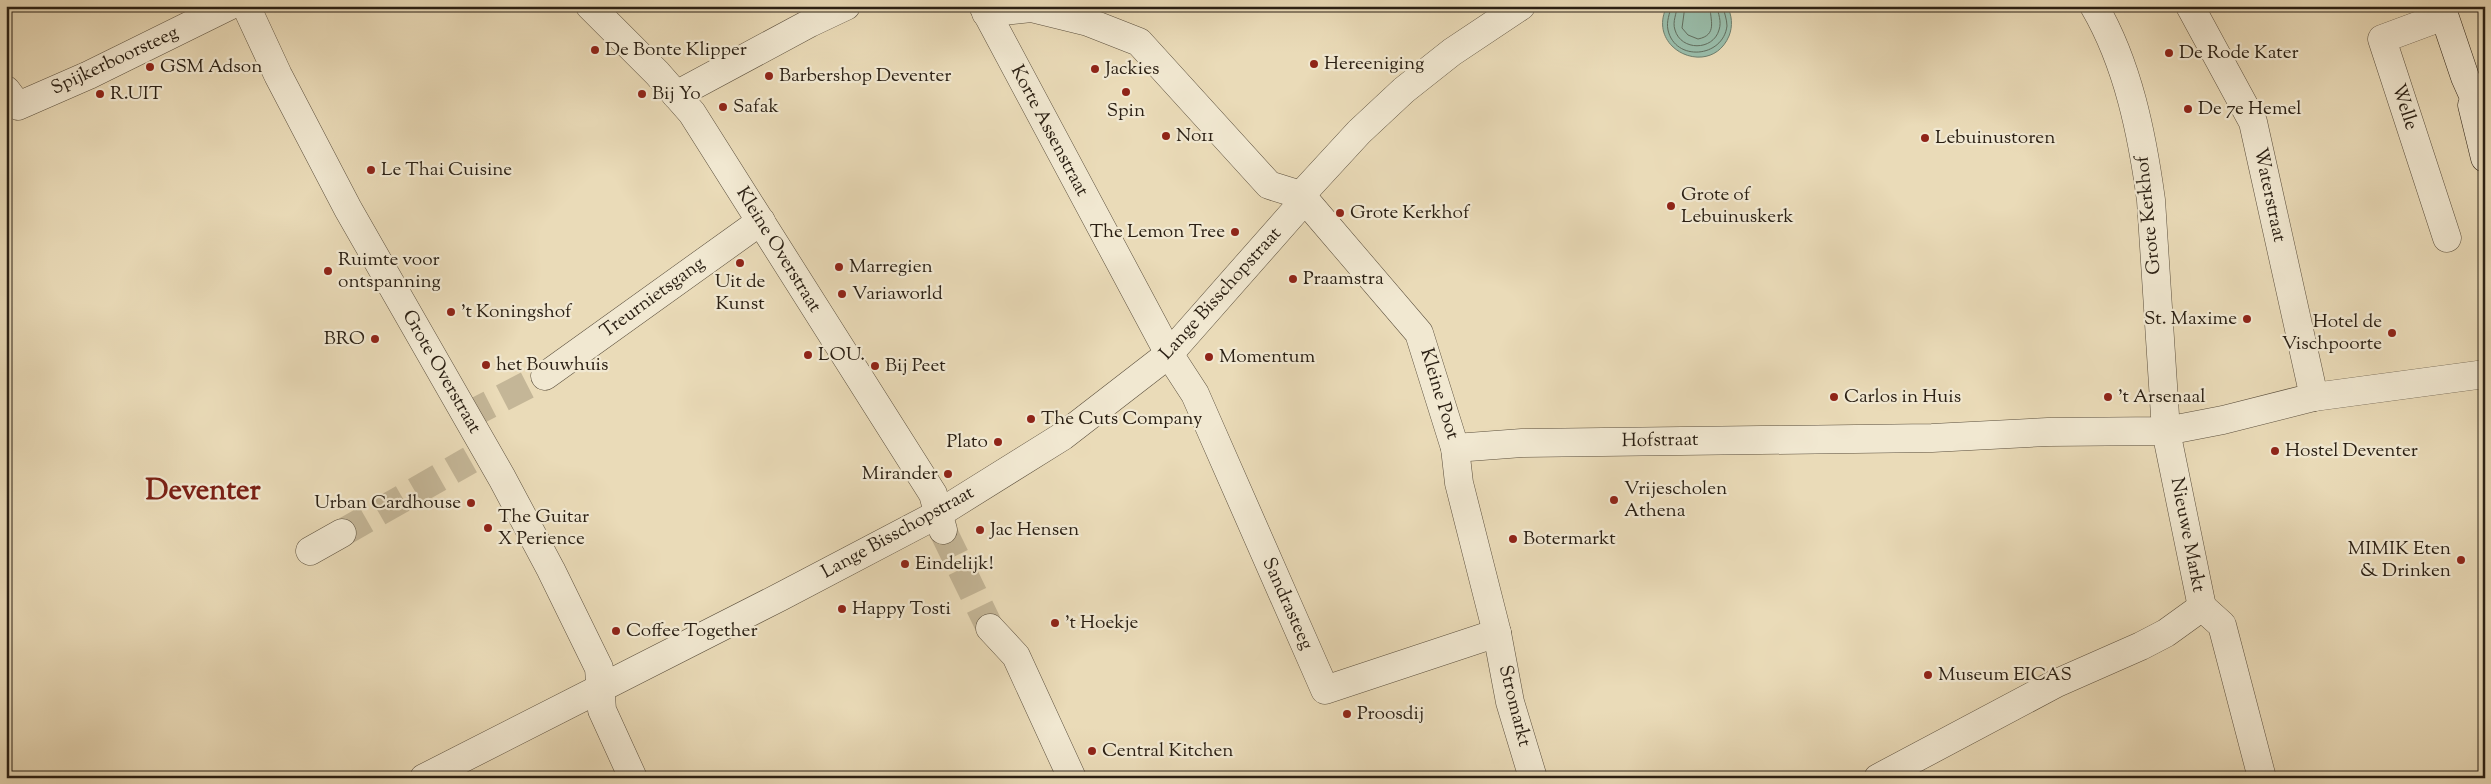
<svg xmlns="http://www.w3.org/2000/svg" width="2491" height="784" viewBox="0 0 2491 784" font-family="'Sorts Mill Goudy',serif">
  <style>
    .water { fill: #99bca9; stroke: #6d7e6d }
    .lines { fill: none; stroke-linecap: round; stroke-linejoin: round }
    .shore { stroke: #626e5e; stroke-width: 1 }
    .street-tunnel { stroke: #c4b697; stroke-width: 28; stroke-dasharray: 28 14; stroke-linecap: butt }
    .street-casing { stroke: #5b4f3d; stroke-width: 29 }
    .secondary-casing { stroke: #2b2014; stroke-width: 29 }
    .street { stroke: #f1e8d1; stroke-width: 28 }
    .secondary { stroke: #f1e8d1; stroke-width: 28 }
    .poi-dot { fill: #8f2418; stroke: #f1e8d1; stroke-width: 2 }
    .labels { text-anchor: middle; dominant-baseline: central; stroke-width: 4.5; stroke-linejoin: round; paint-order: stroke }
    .poi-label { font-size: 19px; fill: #2b2014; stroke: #f1e8d1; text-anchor: start }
    .street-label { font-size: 19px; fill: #2b2014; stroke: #f1e8d1 }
    .town-label { font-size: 29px; font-weight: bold; fill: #7a1f14; stroke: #f1e8d1 }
  </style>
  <rect width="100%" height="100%" fill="#eadbb8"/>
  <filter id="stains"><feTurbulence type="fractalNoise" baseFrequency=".004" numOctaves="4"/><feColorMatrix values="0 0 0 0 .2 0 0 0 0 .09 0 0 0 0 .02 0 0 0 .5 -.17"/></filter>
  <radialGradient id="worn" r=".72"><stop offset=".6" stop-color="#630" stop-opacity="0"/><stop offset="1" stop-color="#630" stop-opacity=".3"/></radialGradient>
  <!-- water -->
  <path class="water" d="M1667,6h60c5,9 6,20 2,30 -18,43 -84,14 -62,-30z"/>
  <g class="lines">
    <!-- shore -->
    <g class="shore">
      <path d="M1671,6c-1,8 -5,15 -3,24 7,32 55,28 59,-4 0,-7 -3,-13 -4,-20"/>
      <path d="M1677,6c0,8 -5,15 -2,24 6,21 38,21 44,0 3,-9 -1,-16 -2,-24"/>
      <path d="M1685,6l-3,22 6,7 10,4c20,-4 12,-19 12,-33"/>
    </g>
    <!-- street-tunnel -->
    <g class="street-tunnel">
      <polyline points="465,417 545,376"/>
      <polyline points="943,531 990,628"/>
      <polyline points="342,533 470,460"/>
    </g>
    <defs>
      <g id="street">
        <polyline points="246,6 278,75 348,209 502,478 551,570 599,668 602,710 633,778"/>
        <polyline points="590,6 657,73 692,113 933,494 943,530"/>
        <polyline points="983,6 1169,354 1195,394 1325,690 1497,633"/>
        <path d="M2094,6c34,58 48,128 57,194l15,231 36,176"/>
        <polyline points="2190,6 2253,122 2314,397"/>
        <polyline points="986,13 1031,8 1088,22 1139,42 1269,185 1301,195"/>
        <polyline points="2444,16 2382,39 2447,238"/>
        <polyline points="6,90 18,106 89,75 229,6"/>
        <polyline points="676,95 810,23 846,6"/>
        <polyline points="1301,195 1419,333 1455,448 1459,483 1497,633 1510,702 1533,778"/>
        <polyline points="545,376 761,221"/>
        <polyline points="1455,448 1522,443 1932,438 2048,432 2166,431 2223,420 2314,397 2485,374"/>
        <polyline points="310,551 342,533"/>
        <polyline points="2202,607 2222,625 2262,778"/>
        <polyline points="990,628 1016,656 1072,778"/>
        <polyline points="424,778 780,597 938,514 1063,436 1169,354 1295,211 1301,195 1359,132 1404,90 1452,52 1521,6"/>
        <polyline points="1878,778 2057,683 2141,646 2166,633 2202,607"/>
      </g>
      <g id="secondary">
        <polyline points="2441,6 2465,77 2485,122"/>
        <polyline points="2472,105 2485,158"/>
      </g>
    </defs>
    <!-- street casing -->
    <use href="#street" class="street-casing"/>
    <!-- secondary casing -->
    <use href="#secondary" class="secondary-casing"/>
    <!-- street -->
    <use href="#street" class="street"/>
    <!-- secondary -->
    <use href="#secondary" class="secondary"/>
  </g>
  <!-- markers -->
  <g class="poi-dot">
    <circle cx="595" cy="50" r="5"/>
    <circle cx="2169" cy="53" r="5"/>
    <circle cx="1314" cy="64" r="5"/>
    <circle cx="150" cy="67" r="5"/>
    <circle cx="1095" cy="69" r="5"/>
    <circle cx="769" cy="76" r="5"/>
    <circle cx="1126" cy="92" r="5"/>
    <circle cx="100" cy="94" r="5"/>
    <circle cx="642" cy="94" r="5"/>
    <circle cx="723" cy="107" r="5"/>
    <circle cx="2188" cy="109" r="5"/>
    <circle cx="1166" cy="136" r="5"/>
    <circle cx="1925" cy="138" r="5"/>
    <circle cx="371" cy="170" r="5"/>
    <circle cx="1671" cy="206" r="5"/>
    <circle cx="1340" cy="213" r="5"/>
    <circle cx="1235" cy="232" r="5"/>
    <circle cx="740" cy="263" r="5"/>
    <circle cx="839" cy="267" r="5"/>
    <circle cx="328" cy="271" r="5"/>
    <circle cx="1293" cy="279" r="5"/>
    <circle cx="842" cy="294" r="5"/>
    <circle cx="451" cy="312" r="5"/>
    <circle cx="2247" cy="319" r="5"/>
    <circle cx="2392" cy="333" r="5"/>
    <circle cx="375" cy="339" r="5"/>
    <circle cx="808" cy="355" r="5"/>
    <circle cx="1209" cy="357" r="5"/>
    <circle cx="486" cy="365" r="5"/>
    <circle cx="875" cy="366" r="5"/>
    <circle cx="1834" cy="397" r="5"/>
    <circle cx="2108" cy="397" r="5"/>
    <circle cx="1031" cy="419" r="5"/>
    <circle cx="998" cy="442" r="5"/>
    <circle cx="2275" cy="451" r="5"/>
    <circle cx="948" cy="474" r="5"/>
    <circle cx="1614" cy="500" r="5"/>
    <circle cx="471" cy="503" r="5"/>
    <circle cx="488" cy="528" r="5"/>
    <circle cx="980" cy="530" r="5"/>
    <circle cx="1513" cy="539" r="5"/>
    <circle cx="2461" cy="560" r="5"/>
    <circle cx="905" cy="564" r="5"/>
    <circle cx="842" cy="609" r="5"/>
    <circle cx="1055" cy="623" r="5"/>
    <circle cx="616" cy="631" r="5"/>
    <circle cx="1928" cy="675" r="5"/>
    <circle cx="1347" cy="714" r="5"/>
    <circle cx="1092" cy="751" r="5"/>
  </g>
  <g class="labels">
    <!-- poi labels -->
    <g class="poi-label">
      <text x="605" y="50">De Bonte Klipper</text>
      <text x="2179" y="53">De Rode Kater</text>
      <text x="1324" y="64">Hereeniging</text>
      <text x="160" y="67">GSM Adson</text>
      <text x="1105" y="69">Jackies</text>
      <text x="779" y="76">Barbershop Deventer</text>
      <text x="110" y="94">R.UIT</text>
      <text x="652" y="94">Bij Yo</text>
      <text x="733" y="107">Safak</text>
      <text x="2198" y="109">De 7e Hemel</text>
      <text x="1126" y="111" text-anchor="middle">Spin</text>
      <text x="1176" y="136">No11</text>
      <text x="1935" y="138">Lebuinustoren</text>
      <text x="381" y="170">Le Thai Cuisine</text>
      <text x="1681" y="195">Grote of<tspan x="1681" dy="22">Lebuinuskerk</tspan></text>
      <text x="1350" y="213">Grote Kerkhof</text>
      <text x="1225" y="232" text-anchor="end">The Lemon Tree</text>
      <text x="338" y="260">Ruimte voor<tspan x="338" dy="22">ontspanning</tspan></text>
      <text x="849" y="267">Marregien</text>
      <text x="1303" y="279">Praamstra</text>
      <text x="740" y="282" text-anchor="middle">Uit de<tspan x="740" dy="22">Kunst</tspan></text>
      <text x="852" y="294">Variaworld</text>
      <text x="461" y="312">'t Koningshof</text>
      <text x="2237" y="319" text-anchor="end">St. Maxime</text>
      <text x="2382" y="322" text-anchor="end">Hotel de<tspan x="2382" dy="22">Vischpoorte</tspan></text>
      <text x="365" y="339" text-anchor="end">BRO</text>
      <text x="818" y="355">LOU.</text>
      <text x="1219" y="357">Momentum</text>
      <text x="496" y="365">het Bouwhuis</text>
      <text x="885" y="366">Bij Peet</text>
      <text x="1844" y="397">Carlos in Huis</text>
      <text x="2118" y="397">'t Arsenaal</text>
      <text x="1041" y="419">The Cuts Company</text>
      <text x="988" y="442" text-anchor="end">Plato</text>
      <text x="2285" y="451">Hostel Deventer</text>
      <text x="938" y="474" text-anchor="end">Mirander</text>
      <text x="1624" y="489">Vrijescholen<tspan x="1624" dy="22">Athena</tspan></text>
      <text x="461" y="503" text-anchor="end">Urban Cardhouse</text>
      <text x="498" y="517">The Guitar<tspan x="498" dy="22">X Perience</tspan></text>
      <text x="990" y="530">Jac Hensen</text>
      <text x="1523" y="539">Botermarkt</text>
      <text x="2451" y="549" text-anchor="end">MIMIK Eten<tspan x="2451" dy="22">&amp; Drinken</tspan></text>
      <text x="915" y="564">Eindelijk!</text>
      <text x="852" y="609">Happy Tosti</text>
      <text x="1065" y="623">'t Hoekje</text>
      <text x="626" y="631">Coffee Together</text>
      <text x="1938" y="675">Museum EICAS</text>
      <text x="1357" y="714">Proosdij</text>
      <text x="1102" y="751">Central Kitchen</text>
    </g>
    <!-- street labels -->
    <g class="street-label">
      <text transform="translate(115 61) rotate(-25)">Spijkerboorsteeg</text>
      <text transform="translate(2404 107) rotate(72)">Welle</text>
      <text transform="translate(1049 131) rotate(62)">Korte Assenstraat</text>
      <text transform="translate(2269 195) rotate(78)">Waterstraat</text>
      <text transform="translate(2149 215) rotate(-96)">Grote Kerkhof</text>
      <text transform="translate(778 250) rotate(58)">Kleine Overstraat</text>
      <text transform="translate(1221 294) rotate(-48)">Lange Bisschopstraat</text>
      <text transform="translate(653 298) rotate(-36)">Treurnietsgang</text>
      <text transform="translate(441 372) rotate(60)">Grote Overstraat</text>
      <text transform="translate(1439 394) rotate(73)">Kleine Poot</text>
      <text transform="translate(1660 441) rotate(-1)">Hofstraat</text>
      <text transform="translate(898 533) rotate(-29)">Lange Bisschopstraat</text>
      <text transform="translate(2187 535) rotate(79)">Nieuwe Markt</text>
      <text transform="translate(1287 604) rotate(66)">Sandrasteeg</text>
      <text transform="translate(1514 706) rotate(76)">Stromarkt</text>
    </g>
    <!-- town labels -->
    <g class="town-label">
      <text x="203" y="492">Deventer</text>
    </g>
  </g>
  <!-- margin -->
  <rect width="2491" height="784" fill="none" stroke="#eadbb8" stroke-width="25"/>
  <rect x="8" y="8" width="2476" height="769" fill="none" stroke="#2b2014" stroke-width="2.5"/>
  <rect x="12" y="12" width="2466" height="759" fill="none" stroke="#2b2014"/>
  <rect width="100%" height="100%" filter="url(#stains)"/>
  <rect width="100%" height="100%" fill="url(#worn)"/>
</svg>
